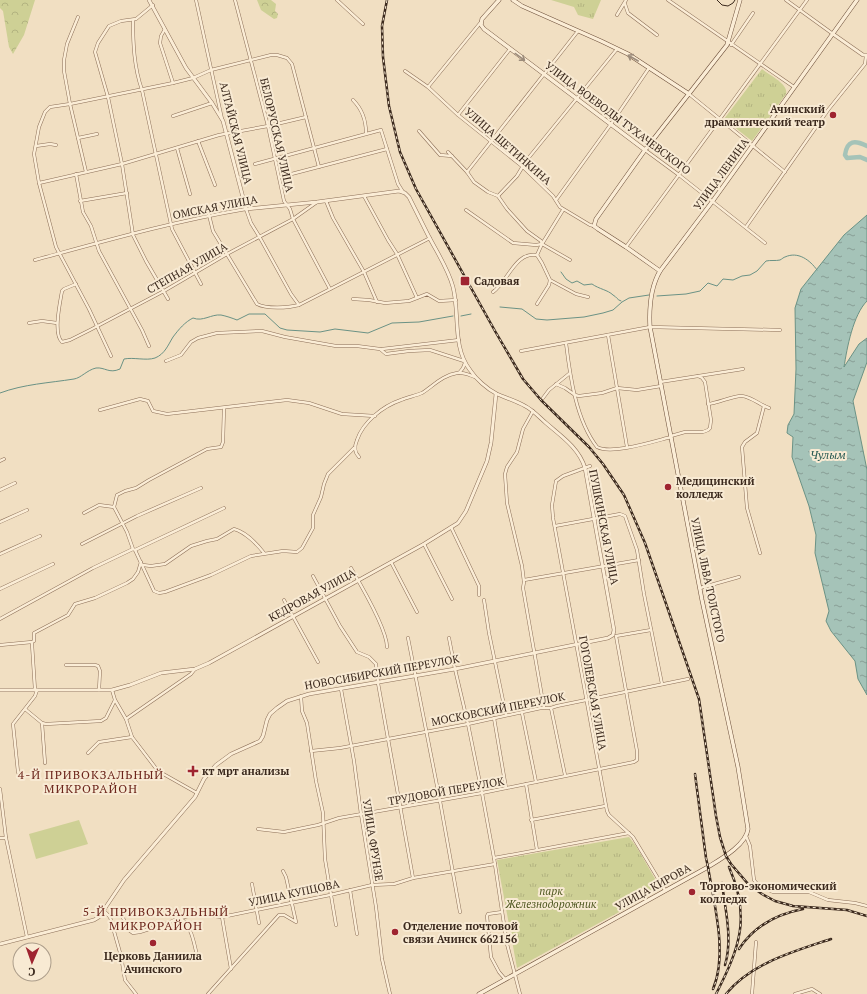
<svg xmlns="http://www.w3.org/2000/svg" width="867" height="994" viewBox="0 0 867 994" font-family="'PT Serif',serif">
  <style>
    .grass { fill: #ced095 }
    .forest { fill: url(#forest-crowns) }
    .park { fill: url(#park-tufts) }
    .water { fill: url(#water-ripples); stroke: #6b9285 }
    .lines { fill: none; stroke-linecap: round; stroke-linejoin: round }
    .stream { stroke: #6b9285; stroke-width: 1 }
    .river { stroke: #a5c3b8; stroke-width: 4.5 }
    .minor-casing { stroke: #8c6f58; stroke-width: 3.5 }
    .tertiary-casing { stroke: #8c6f58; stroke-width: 4 }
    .secondary-casing { stroke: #6e503b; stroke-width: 4.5 }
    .minor { stroke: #fbedd6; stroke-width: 2.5 }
    .tertiary { stroke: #fbedd6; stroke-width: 3 }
    .secondary { stroke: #fbedd6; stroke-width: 3.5 }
    .tram { stroke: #3b291d; stroke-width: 1 }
    .rail-casing { stroke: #3b291d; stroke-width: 2.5 }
    .rail { stroke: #f8ead3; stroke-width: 1; stroke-dasharray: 3; stroke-linecap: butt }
    .oneway { stroke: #9b8b7a }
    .poi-dot { fill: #9f2430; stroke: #f8ead3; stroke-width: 1.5 }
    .labels { text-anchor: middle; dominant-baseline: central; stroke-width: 4; stroke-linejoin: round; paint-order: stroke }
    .poi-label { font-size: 11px; font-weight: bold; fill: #3b291d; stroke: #f8ead3; text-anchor: start }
    .street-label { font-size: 11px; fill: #3b291d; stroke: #f8ead3 }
    .park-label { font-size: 11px; font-style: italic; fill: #505922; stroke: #f8ead3 }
    .water-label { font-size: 12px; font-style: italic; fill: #2b5c54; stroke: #f8ead3 }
    .neighbourhood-label { font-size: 12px; letter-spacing: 1px; fill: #6b241a; stroke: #f8ead3 }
  </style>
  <defs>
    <pattern id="forest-crowns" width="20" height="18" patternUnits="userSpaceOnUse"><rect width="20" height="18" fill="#ced095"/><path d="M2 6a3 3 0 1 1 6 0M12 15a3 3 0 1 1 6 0" fill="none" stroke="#b2b380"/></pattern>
    <pattern id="park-tufts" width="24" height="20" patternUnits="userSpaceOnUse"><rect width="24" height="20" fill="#ced095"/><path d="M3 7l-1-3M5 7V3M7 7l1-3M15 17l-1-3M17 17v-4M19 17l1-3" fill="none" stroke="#b2b380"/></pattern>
    <pattern id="water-ripples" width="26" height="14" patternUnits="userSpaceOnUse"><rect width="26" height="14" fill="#a5c3b8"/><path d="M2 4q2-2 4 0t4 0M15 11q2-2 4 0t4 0" fill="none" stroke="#889e95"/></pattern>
  </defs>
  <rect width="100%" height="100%" fill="#f1dfc2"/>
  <!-- grass -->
  <polygon class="grass" points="79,820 88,844 36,859 29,834"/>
  <!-- forest -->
  <g class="forest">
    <polygon points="0,0 35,0 24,35 13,54 9,47 3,11 0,8"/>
    <polygon points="257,0 271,0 276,4 275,11 278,14 277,18 274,19 261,10"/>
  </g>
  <!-- park -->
  <g class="park">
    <polygon points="551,0 601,0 593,19 578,15 574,7"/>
    <path d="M762,69c7,6 27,15 24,25l-34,47 -28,-22z"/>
    <polygon points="629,837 636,846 661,889 517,968 497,860"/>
  </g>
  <!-- water -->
  <path class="water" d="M867,215v86c-14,14 -20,47 -23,66l15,-23 8,-6v24l-14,39 14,69v225l-9,-16 -3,-18 -24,-30 -5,-10 3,-10 -14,-58 1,-18 -7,-29 -17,-49 1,-20 -6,-4 1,-8 6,-11 2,-45 -1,-61 6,-19 43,-54z"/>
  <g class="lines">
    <!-- stream -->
    <g class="stream">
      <path d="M561,272l5,7 6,4 5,-2 7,4 8,-1c7,5 16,6 21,11 4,2 4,5 8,6"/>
      <path d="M657,296l29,-2 14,-3 8,-8 9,3 6,-7 10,1 9,-4 8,-1 7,-4 9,-10c4,-1 10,0 14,-1 2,-1 4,-3 5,-3 13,-6 25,3 32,13"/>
      <polyline points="500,307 522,309 536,319 547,320 584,317 603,313 613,310 622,302 629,298 649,295"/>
      <polyline points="461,316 471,314"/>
      <path d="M0,393c24,-9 49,-10 74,-14 7,-1 13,-9 22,-11 9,-1 13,6 24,1l4,-10c10,-2 22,2 31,-1 10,-4 13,-13 18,-21 6,-8 12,-15 20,-19 10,4 18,-4 28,-3 5,1 11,3 16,5l12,-6h16l15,14 7,2 33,2 15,-3 33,4 24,-10 27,-1 34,-6"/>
    </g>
    <!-- river -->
    <path class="river" d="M867,146c-12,-6 -20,-6 -22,9l2,3 13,-1 7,3"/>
    <defs>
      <g id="minor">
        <polyline points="196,0 222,119"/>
        <polyline points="235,0 268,126 284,201 290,209 293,219 330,289"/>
        <polyline points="337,0 363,24"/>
        <polyline points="668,0 794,87"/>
        <polyline points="786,0 833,34"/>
        <polyline points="625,4 628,13 657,35"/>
        <polyline points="153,5 136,19 121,21 109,26 98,43 95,52 108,97 122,164 133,235 146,261 168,299"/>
        <polyline points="617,15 626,0"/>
        <polyline points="78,17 67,44 64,60 64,71 70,104 86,172"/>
        <path d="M133,20c0,24 1,47 9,70l30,139 29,55"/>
        <polyline points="165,29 161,36 160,43 173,83"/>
        <polyline points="731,45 753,13"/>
        <polyline points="405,71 428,87 458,115 523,167 553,196 560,207 590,225 594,226"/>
        <polyline points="428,87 481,22"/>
        <polyline points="689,94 785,172"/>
        <path d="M353,100c9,9 13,20 13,33"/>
        <polyline points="458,115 510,49"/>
        <polyline points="173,116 212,103"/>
        <polyline points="419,131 440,155 452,156"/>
        <polyline points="78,138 97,134"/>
        <polyline points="198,141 215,185"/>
        <polyline points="36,146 50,144 56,145"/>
        <polyline points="177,148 190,194"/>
        <polyline points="645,150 679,175 765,243"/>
        <polyline points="448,152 467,172 474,182 488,192 498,196 507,209 527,231 541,241 542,244 570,260"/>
        <polyline points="255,164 381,130 398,184 403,192"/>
        <polyline points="467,172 578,31"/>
        <polyline points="76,174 83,212 91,226 99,251 142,330 149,346"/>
        <polyline points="280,177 387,149"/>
        <polyline points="39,183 122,164 219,135 268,126 306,117"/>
        <polyline points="364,196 388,240 397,254 417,298"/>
        <polyline points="498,196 517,176 526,161 617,49"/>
        <polyline points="556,200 611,124 649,68"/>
        <polyline points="80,201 127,193"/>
        <polyline points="326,201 333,218 364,272 377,302"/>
        <polyline points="466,210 513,243 536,245 542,244"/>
        <path d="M209,215l4,16 44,73c9,5 31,4 42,1l131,-67"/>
        <polyline points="746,227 828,110 865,64 866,56"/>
        <polyline points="626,247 807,0"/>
        <polyline points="537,255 542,263 550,280 576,294 588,297"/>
        <polyline points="537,255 542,244 563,210"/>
        <path d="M35,260c70,-19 140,-39 211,-51l5,14 8,13 32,58 8,11"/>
        <path d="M76,284l-12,5 -2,2c-2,12 -9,43 0,51l8,-2 20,-10 74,-39 63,-37 66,-35 24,-17"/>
        <path d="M493,292c15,-11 23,-41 44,-37"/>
        <polyline points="353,299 369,300 385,303 409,301 427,294 439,301 456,300"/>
        <polyline points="537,304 549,285 550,280"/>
        <polyline points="29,323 42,321 57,323"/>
        <polyline points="608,335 627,447"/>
        <path d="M566,343c4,33 10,77 31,104 15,8 58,-6 74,-10"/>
        <polyline points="382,349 459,340"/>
        <polyline points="521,351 650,327 780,330"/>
        <polyline points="111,356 89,309 56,247 39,183 34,154 39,127 45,112 50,107 70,104 173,83 193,78 211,70 271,55 277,55 287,58 292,64 319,167"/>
        <polyline points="166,361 181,355 191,342 198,338 217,333 262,331 285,337 336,346 357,346 380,349 386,354 409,351 430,350 464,361"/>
        <polyline points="459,373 463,368 465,363"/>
        <polyline points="660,382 743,369"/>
        <polyline points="556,384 565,388 575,395 579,396 602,393 617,388 637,390 661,386"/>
        <polyline points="543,398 549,390 570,373"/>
        <path d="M708,404c10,-1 27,-9 34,-8 10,1 18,9 27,12"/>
        <polyline points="100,410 140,399 148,401 153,411 167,414 287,400 309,403 342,414 375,416"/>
        <polyline points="533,411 523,429 517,452 507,467 505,474 507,503 522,566 524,582 523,588 544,708"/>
        <polyline points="671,436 685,432 703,432 708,430 710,428 711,420 705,382 702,378 698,376"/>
        <path d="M359,457c-5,-5 -5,-10 -2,-17 6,-18 26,-34 44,-40 7,-3 14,-4 21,-7 11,-7 21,-18 35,-20 6,-1 12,2 18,4"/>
        <polyline points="0,461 4,459"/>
        <polyline points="590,466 563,476 556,481 552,505 553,518 607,811 609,815 633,837 665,890"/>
        <polyline points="0,490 15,483"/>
        <polyline points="114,507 127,532 133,549 135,550 154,591 159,593 165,592 211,575 251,556 283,551 297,552 302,548 313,528 313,515 321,497 324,484 328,474 354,448"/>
        <polyline points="84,513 99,505 114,507 117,495 125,491 136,488 149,480 207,449 221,447 223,442 224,408"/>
        <polyline points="0,522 27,510"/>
        <polyline points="555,526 620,514 625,516 637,550 644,594 662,684"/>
        <polyline points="451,527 479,586 479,595"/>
        <polyline points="82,544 137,516 201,488"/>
        <polyline points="424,544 452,599"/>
        <polyline points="135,550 224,508"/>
        <polyline points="760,553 747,508 742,447 745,442 757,433 764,406"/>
        <polyline points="0,554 40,536"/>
        <polyline points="391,562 417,612"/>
        <path d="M143,565l8,1 14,-2 26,-18 16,-5 10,-2 17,-10c11,3 23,15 30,24"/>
        <path d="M351,568c10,17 36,61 36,79"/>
        <polyline points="313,576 340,626 357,652 369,657 376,664 378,683 413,878"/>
        <polyline points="524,580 639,560"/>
        <polyline points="700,588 739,577"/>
        <polyline points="0,589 53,564"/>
        <polyline points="284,600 318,662"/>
        <polyline points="484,600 489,633 506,715"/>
        <polyline points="0,619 93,568 133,549"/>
        <polyline points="616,636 651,630"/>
        <polyline points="408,638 440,801 460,912"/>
        <polyline points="449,638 455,669 468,724 482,793 494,858 507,944 520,994"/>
        <polyline points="0,645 32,642"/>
        <polyline points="66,665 95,665 98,666 100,671 99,690"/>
        <polyline points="341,689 354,761 361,814 376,907 382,959 390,994"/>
        <polyline points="35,690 32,644 32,642 34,641 34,633 68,615 75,604 95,598 127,583 133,579 138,572 141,562"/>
        <polyline points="112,690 115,700 126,719 132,737 158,771 197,793"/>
        <polyline points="301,696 302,711 307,723 316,781 323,813 325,859 336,925"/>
        <polyline points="551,708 565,775"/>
        <polyline points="25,709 42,723 46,724 101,721 106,718 115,700"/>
        <polyline points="522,713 536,782"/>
        <polyline points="494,718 506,788"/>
        <polyline points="126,719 191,674 195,669"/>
        <polyline points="42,723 45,763"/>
        <polyline points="311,751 340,748 468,724 541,708 551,708 557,706 688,679"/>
        <polyline points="88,753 99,742 132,737"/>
        <polyline points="20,777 18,772 13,724 35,696 37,690"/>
        <polyline points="526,784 537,850"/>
        <polyline points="0,789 6,838 27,937"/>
        <polyline points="531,820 605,806"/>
        <polyline points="258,829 284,832 318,825 339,818 482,793 634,762 637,760 637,751 616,636"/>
        <polyline points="746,836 750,846 754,880 758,885 773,892 809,892 828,900 855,903 867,906"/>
        <polyline points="0,838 6,838"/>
        <polyline points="494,858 629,833"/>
        <polyline points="252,884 259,923"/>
        <polyline points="350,890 357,934"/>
        <polyline points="104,911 110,917 121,956 125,980 136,994"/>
        <polyline points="502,912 488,914 487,916 491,957 499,972 505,979"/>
        <path d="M110,917l4,-3c10,-1 10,6 12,14l7,5 7,-1 25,-8 12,-5 19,-5 26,3 108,-22 42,-10 22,-1 19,-6 82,-14"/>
        <polyline points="222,917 231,969"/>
        <path d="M181,919c11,6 14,29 17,41"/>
        <polyline points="208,994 279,915 284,915 296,922 286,877 283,871"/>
        <polyline points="752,994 756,942"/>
        <polyline points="795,994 812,989 820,994"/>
      </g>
      <g id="tertiary">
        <polyline points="833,34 863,55 867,55"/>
        <polyline points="0,690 112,690 130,685 161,673 195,669 209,663 424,544 458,523 466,511 487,461 491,443 496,394"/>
        <path d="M0,944l94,-24 5,-3 25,-37 71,-83 9,-18 12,-14 15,-11 29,-13 3,-5 4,-16 3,-6 7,-6 10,-7 22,-7 146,-25 153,-31 5,-3 1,-5 -29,-162c-6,-20 -24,-32 -39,-45 -7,-6 -13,-13 -21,-17 -9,-5 -19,-8 -28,-12 -10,-5 -21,-15 -27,-24 -18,-23 -10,-56 -17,-83 -5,-19 -17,-36 -26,-54 -6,-12 -12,-24 -18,-36l-4,-4 -6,-2 -82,11 -71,7 -23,-88 -11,-18 -26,-35 -37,-68"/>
      </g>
      <g id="secondary">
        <polyline points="499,0 482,19 481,25 484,29 645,150"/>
        <polyline points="513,0 522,6 601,41 628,54 689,94"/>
        <polyline points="660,271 626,247 598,229 594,226 596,219 645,150 727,45 740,0"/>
        <path d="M479,994l229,-127c13,-8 38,-22 40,-38l-10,-62 -36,-167 -52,-273c-1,-19 0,-39 10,-56l52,-69 145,-202"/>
      </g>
    </defs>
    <!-- minor casing -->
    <use href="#minor" class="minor-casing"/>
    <!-- tertiary casing -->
    <use href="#tertiary" class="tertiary-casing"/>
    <!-- secondary casing -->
    <use href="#secondary" class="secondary-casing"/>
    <!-- minor -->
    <use href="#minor" class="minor"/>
    <!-- tertiary -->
    <use href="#tertiary" class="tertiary"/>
    <!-- secondary -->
    <use href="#secondary" class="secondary"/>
    <!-- tram -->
    <polyline class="tram" points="717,0 722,5 728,6 733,3 735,0"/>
    <defs>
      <g id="rail">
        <polyline points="387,0 382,26 383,57 389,106 400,152 416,189 495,331 523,379 541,400 589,447 603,464 624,495 645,543 699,699 716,816 720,837 726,856 731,864 749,885 762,894 775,901 793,906 847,910 867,916"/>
        <path d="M695,774l11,84 2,9c6,37 20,87 5,122"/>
        <path d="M722,883c3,26 11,56 3,82"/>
        <path d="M739,949c15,-23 38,-35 64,-40"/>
        <path d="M716,994c24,-47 35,-77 13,-127"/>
        <path d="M726,994c25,-31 69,-43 105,-55"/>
      </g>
    </defs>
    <!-- rail casing -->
    <use href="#rail" class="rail-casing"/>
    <!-- rail -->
    <use href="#rail" class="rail"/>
  </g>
  <!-- one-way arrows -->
  <defs><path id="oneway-shaft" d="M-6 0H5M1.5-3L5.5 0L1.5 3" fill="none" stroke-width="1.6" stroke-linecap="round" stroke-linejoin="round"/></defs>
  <g class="oneway">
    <use href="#oneway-shaft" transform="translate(520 57) rotate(36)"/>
    <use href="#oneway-shaft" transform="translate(633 58) rotate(-150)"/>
  </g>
  <!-- markers -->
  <g class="poi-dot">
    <circle cx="833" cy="115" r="4"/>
    <rect x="460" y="276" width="10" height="10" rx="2"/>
    <circle cx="668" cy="487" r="4"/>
    <path d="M191 765h4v4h4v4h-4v4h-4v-4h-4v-4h4z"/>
    <circle cx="692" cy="892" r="4"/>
    <circle cx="395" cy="932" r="4"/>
    <circle cx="153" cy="943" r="4"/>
  </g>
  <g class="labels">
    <!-- poi labels -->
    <g class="poi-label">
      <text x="825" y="109" text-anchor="end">Ачинский<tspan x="825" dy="13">драматический театр</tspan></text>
      <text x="474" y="281">Садовая</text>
      <text x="676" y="481">Медицинский<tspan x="676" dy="13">колледж</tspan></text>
      <text x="202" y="771">кт мрт анализы</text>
      <text x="700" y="886">Торгово-экономический<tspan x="700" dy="13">колледж</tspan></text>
      <text x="403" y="926">Отделение почтовой<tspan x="403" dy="13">связи Ачинск 662156</tspan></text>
      <text x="153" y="956" text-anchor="middle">Церковь Даниила<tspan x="153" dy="13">Ачинского</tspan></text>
    </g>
    <!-- street labels -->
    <g class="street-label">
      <text transform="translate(618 118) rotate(37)">УЛИЦА ВОЕВОДЫ ТУХАЧЕВСКОГО</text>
      <text transform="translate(236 133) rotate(76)">АЛТАЙСКАЯ УЛИЦА</text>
      <text transform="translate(277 135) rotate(77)">БЕЛОРУССКАЯ УЛИЦА</text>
      <text transform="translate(508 146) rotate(41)">УЛИЦА ЩЕТИНКИНА</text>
      <text transform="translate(721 174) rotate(-54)">УЛИЦА ЛЕНИНА</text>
      <text transform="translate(215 207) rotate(-11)">ОМСКАЯ УЛИЦА</text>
      <text transform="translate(187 268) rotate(-30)">СТЕПНАЯ УЛИЦА</text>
      <text transform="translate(604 527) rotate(79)">ПУШКИНСКАЯ УЛИЦА</text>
      <text transform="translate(708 580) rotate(78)">УЛИЦА ЛЬВА ТОЛСТОГО</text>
      <text transform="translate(312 595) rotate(-29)">КЕДРОВАЯ УЛИЦА</text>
      <text transform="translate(382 672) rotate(-10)">НОВОСИБИРСКИЙ ПЕРЕУЛОК</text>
      <text transform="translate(593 693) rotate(80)">ГОГОЛЕВСКАЯ УЛИЦА</text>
      <text transform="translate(498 709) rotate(-11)">МОСКОВСКИЙ ПЕРЕУЛОК</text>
      <text transform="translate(446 791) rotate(-10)">ТРУДОВОЙ ПЕРЕУЛОК</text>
      <text transform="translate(373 840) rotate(81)">УЛИЦА ФРУНЗЕ</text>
      <text transform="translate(653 887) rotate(-29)">УЛИЦА КИРОВА</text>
      <text transform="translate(294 893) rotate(-12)">УЛИЦА КУПЦОВА</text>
    </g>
    <!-- park labels -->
    <g class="park-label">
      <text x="551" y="891">парк<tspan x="551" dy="13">Железнодорожник</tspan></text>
    </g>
    <!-- water labels -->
    <g class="water-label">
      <text x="828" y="454">Чулым</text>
    </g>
    <!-- neighbourhood labels -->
    <g class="neighbourhood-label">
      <text x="91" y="774">4-Й ПРИВОКЗАЛЬНЫЙ<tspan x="91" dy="14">МИКРОРАЙОН</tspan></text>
      <text x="156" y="911">5-Й ПРИВОКЗАЛЬНЫЙ<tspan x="156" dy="14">МИКРОРАЙОН</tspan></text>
    </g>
  </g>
  <!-- north arrow -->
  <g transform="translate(32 962) rotate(182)"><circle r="19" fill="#f8ead3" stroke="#ac9d8a"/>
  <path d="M0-3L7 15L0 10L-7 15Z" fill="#9f2430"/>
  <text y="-6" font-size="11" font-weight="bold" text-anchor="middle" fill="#3b291d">С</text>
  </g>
</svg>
